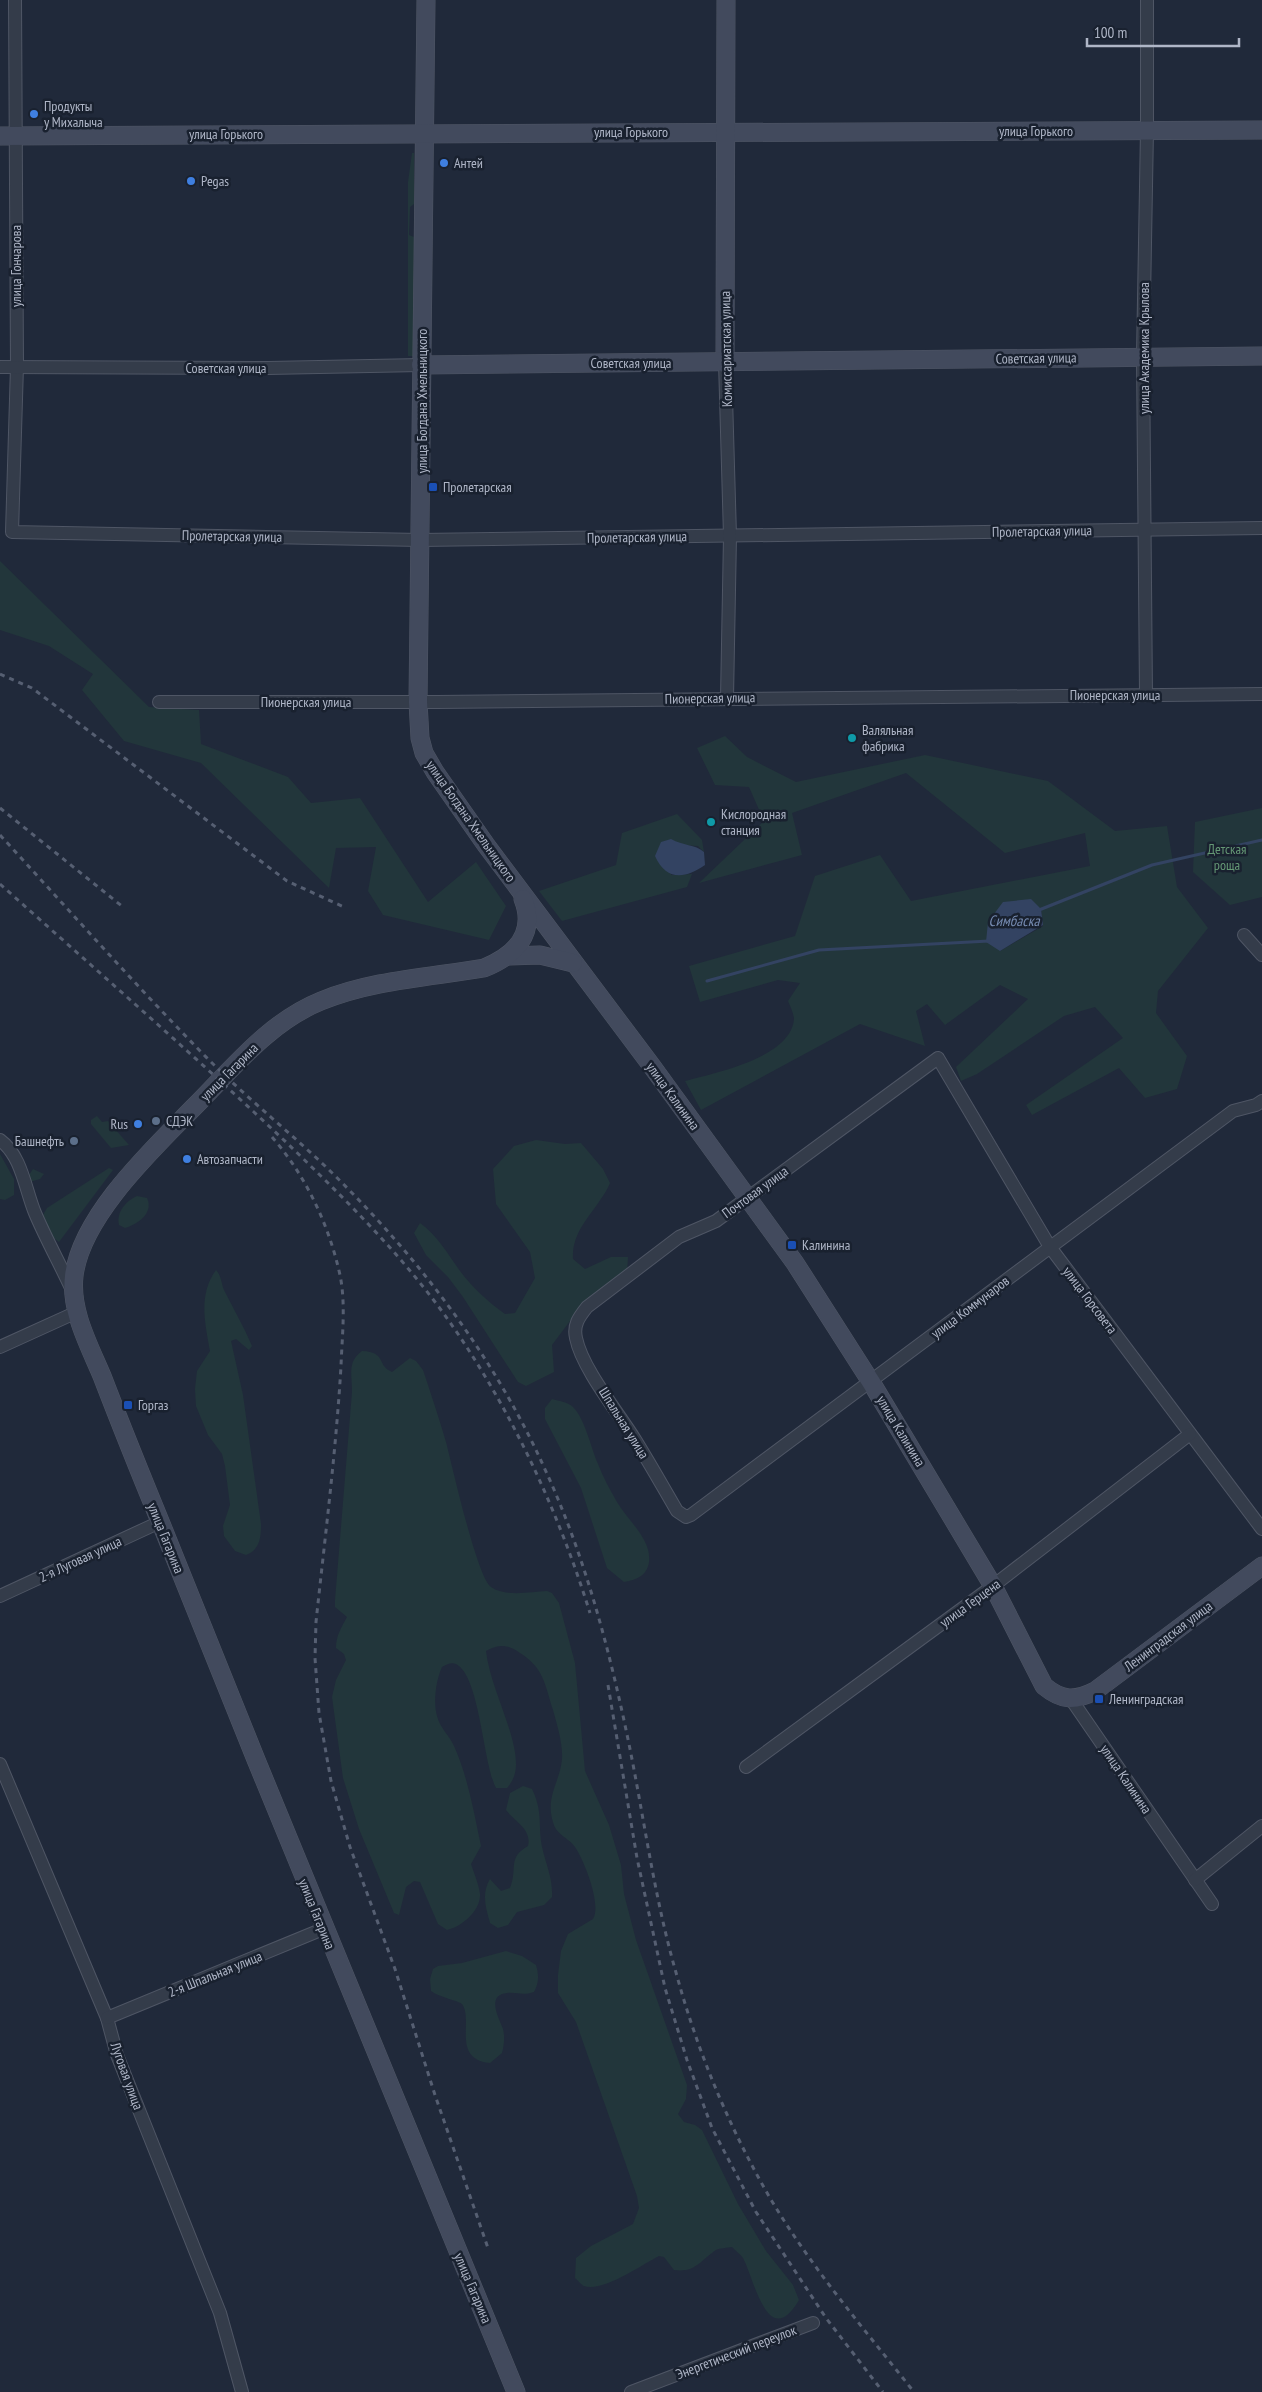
<svg xmlns="http://www.w3.org/2000/svg" width="1262" height="2392" viewBox="0 0 1262 2392" font-family="'PT Sans Narrow',sans-serif">
  <style>
    .green { fill: #22363b; fill-rule: evenodd }
    .water { fill: #334362 }
    .lines { fill: none; stroke-linecap: round; stroke-linejoin: round }
    .stream { stroke: #334362; stroke-width: 3 }
    .street-casing { stroke: #4f5665; stroke-width: 14 }
    .secondary-casing { stroke: #4f5665; stroke-width: 19 }
    .street { stroke: #343c4a; stroke-width: 12 }
    .secondary { stroke: #424a5d; stroke-width: 18 }
    .rail { stroke: #565f72; stroke-width: 3; stroke-dasharray: 5 5; stroke-linecap: butt }
    .shop-dot { fill: #3f7fe0; stroke: #19212f; stroke-width: 2 }
    .transit-dot { fill: #1a4fb4; stroke: #19212f; stroke-width: 2 }
    .culture-dot { fill: #0f9aa8; stroke: #19212f; stroke-width: 2 }
    .service-dot { fill: #5c6f8a; stroke: #19212f; stroke-width: 2 }
    .labels { text-anchor: middle; dominant-baseline: central; stroke-width: 5; stroke-linejoin: round; paint-order: stroke }
    .poi-label { font-size: 14px; fill: #afb6c7; stroke: #19212f; text-anchor: start }
    .street-label { font-size: 14px; fill: #afb6c7; stroke: #19212f }
    .park-label { font-size: 14px; fill: #659875; stroke: #19212f }
    .water-label { font-size: 15px; font-style: italic; fill: #758ab0; stroke: #19212f }
  </style>
  <rect width="100%" height="100%" fill="#20293a"/>
  <!-- green -->
  <g class="green">
    <polygon points="412,153 414,153 414,204 410,207 409,235 414,237 413,356 408,356 408,182"/>
    <polygon points="0,561 149,707 199,710 201,744 288,777 311,803 360,798 428,902 476,862 506,906 489,940 383,915 368,891 376,847 336,848 329,888 201,763 124,741 82,690 93,674 49,646 0,630"/>
    <path d="M725,736l22,21 49,25 129,-27 123,26 67,50 52,-5 10,61 31,41 -50,63 -2,22 31,43 -10,33 -32,9 -26,-30 -87,47 -6,-10 97,-67 -28,-31 -31,9 -87,58 -16,7 -5,-14 72,-68 -28,-14 -55,40 -18,-21 -11,7 9,35 -65,-22 -159,86 -16,-29c29,-8 106,-23 109,-62 0,-5 -4,-13 -6,-18l12,-18 -22,-3 -78,22 -11,-36 106,-30 20,-60 65,-21 31,46 179,-35 -5,-33 -80,20 -99,-80 -114,40 10,42 -103,28 65,-62 -15,-34 -34,-2 -18,-37zM1041,909l2,17 -43,25z"/>
    <polygon points="1262,808 1262,897 1230,905 1193,872 1195,822"/>
    <polygon points="677,814 702,840 704,852 698,846 681,845 671,875 692,874 687,887 562,921 539,891 616,865 622,833"/>
    <polygon points="97,1116 102,1122 108,1121 129,1145 111,1148 91,1124 91,1120"/>
    <path d="M536,1140l29,4 16,-1 22,26 7,14c-11,26 -39,45 -37,76l12,10 26,-12h17l-1,16 -51,40 -24,32 2,27 -28,14 -8,-4 -55,-85 -15,-20 -22,-22 -12,-22 6,-10c18,13 27,30 40,48 12,16 28,31 45,43l10,-1 20,-35 -5,-26 -34,-48 -3,-35 21,-23z"/>
    <polygon points="0,1154 14,1179 14,1195 5,1200 0,1199"/>
    <polygon points="109,1168 113,1170 59,1242 51,1236 43,1215 47,1208"/>
    <polygon points="33,1169 44,1174 40,1179 30,1182 29,1175"/>
    <path d="M137,1196l10,2c7,15 -9,26 -22,30l-6,-3c-3,-13 7,-24 18,-29z"/>
    <path d="M216,1270c6,6 5,15 9,22 9,18 19,35 27,54l-3,4 -13,-11 -5,2 12,54 18,129c0,13 -1,26 -15,31l-11,-4 -11,-15 -1,-10 7,-21 -5,-39 -3,-12 -14,-19 -12,-29 -1,-17 2,-18 13,-20c-5,-28 -12,-56 6,-81z"/>
    <path d="M362,1351c25,1 14,14 30,21l18,-14 6,3 7,9c8,24 16,48 23,72 6,23 31,135 45,145 14,10 39,5 56,4l5,2 7,10 16,60 10,108 24,54 12,40 3,29 12,46 51,145 -1,14 -8,15 6,8 11,3 7,5 36,74 28,47 27,34 6,15c-31,53 -45,-22 -56,-42 -3,-4 -8,-8 -11,-11 -5,1 -12,1 -16,3 -16,11 -21,23 -42,20l-10,-13 -5,-1c-16,8 -57,37 -75,30 -3,-1 -6,-6 -9,-8l1,-20 15,-12 42,-22 6,-16 -2,-12 -61,-174 -18,-29v-18l3,-24 7,-17 25,-15c9,-14 -9,-59 -18,-72 -7,-10 -19,-12 -22,-25 -8,-25 7,-40 9,-63 1,-16 -5,-34 -9,-49 -8,-25 -9,-42 -33,-57 -13,-9 -21,-9 -34,-2 4,36 30,81 30,113 0,10 -3,17 -9,24h-11c-13,-25 -16,-112 -40,-124 -5,-2 -10,1 -14,3 -6,13 -9,35 -5,49 3,12 12,19 17,30 14,31 20,67 27,100l-10,18c3,9 8,21 9,30 1,17 -19,33 -33,36l-9,-6 -18,-42 -6,-1 -8,6 -7,28 -5,-2 -35,-84 -16,-51 -11,-81 4,-17 10,-20 -2,-6 -8,-6c0,-12 5,-20 11,-31l-12,-10v-7l17,-208c0,-18 -5,-30 10,-41z"/>
    <path d="M552,1399c7,2 16,3 21,8 12,12 18,41 25,57 5,13 12,26 19,38 10,18 35,37 32,60 -2,14 -13,18 -25,20l-17,-14 -26,-80 -36,-69v-11z"/>
    <path d="M523,1786l9,3c12,25 5,38 11,62 4,16 10,29 9,46l-8,8 -27,7 -9,13 -10,3 -8,-5c-4,-15 -9,-29 0,-44l11,12 9,-3c8,-20 -3,-30 18,-42 4,-17 -13,-24 -22,-36l4,-17z"/>
    <path d="M506,1951l16,5 14,9c3,10 3,18 -2,27 -12,4 -16,0 -27,1 -22,2 -7,27 -4,36 2,8 1,16 -1,24l-12,10c-39,-4 -16,-43 -28,-59 -3,-3 -23,-7 -31,-13l-1,-12 3,-10 5,-3 24,-3z"/>
  </g>
  <!-- water -->
  <g class="water">
    <path d="M671,839c12,7 24,5 33,13l1,13c-20,14 -39,16 -50,-9l6,-14z"/>
    <polygon points="1031,899 1041,909 1043,925 1000,951 986,942 988,922 1003,902"/>
  </g>
  <g class="lines">
    <!-- stream -->
    <g class="stream">
      <polyline points="1039,910 1152,865 1262,840"/>
      <polyline points="707,981 819,950 989,941"/>
    </g>
    <defs>
      <g id="street">
        <polyline points="15,0 17,366 12,532 420,540 1262,528"/>
        <polyline points="725,362 730,536 727,698"/>
        <polyline points="0,367 268,368 421,365"/>
        <polyline points="1146,695 1143,356 1147,130 1147,0"/>
        <polyline points="159,702 437,702 1262,694"/>
        <polyline points="1244,935 1262,955"/>
        <path d="M1262,1101l-6,4 -23,6 -542,404 -5,2 -9,-6c-14,-24 -28,-49 -43,-73 -17,-27 -52,-70 -58,-100 -3,-13 3,-21 11,-31l92,-70 37,-16 222,-163 112,189 212,282"/>
        <path d="M0,1140c22,16 25,49 35,73 11,26 25,51 37,77"/>
        <polyline points="0,1347 77,1312"/>
        <polyline points="0,1596 160,1522"/>
        <polyline points="1071,1699 1212,1904"/>
        <polyline points="0,1764 107,2018 117,2055 220,2313 242,2392"/>
        <polyline points="746,1767 993,1586 1190,1434"/>
        <polyline points="1195,1880 1262,1826"/>
        <polyline points="107,2018 323,1929"/>
        <polyline points="631,2392 813,2323"/>
      </g>
      <g id="secondary">
        <path d="M426,0l-8,702 2,36 4,15 11,19 51,73 165,220 144,198 76,119 122,204 51,100c18,15 31,15 51,5l167,-125"/>
        <polyline points="0,136 1262,130"/>
        <polyline points="725,362 726,0"/>
        <polyline points="421,365 1262,356"/>
        <polyline points="509,956 540,955 573,963"/>
        <path d="M516,2392c-119,-286 -237,-573 -352,-861 -21,-51 -42,-103 -62,-155 -13,-31 -32,-65 -28,-100 7,-60 79,-127 120,-169 39,-39 75,-85 127,-106 51,-21 110,-24 163,-33 30,-12 53,-34 39,-69"/>
      </g>
    </defs>
    <!-- street casing -->
    <use href="#street" class="street-casing"/>
    <!-- secondary casing -->
    <use href="#secondary" class="secondary-casing"/>
    <!-- street -->
    <use href="#street" class="street"/>
    <!-- secondary -->
    <use href="#secondary" class="secondary"/>
    <!-- rail -->
    <g class="rail">
      <polyline points="0,674 32,688 287,881 344,907"/>
      <polyline points="0,808 123,907"/>
      <path d="M0,835c69,75 137,152 209,225 37,37 78,70 116,106 89,86 167,187 218,299 42,90 67,186 87,284 15,75 25,152 47,227 21,77 53,153 93,222 41,69 94,131 144,194"/>
      <path d="M0,884c96,86 194,171 288,260 57,55 115,112 161,177 62,88 109,189 141,292"/>
      <path d="M272,1137c34,39 57,88 68,138 6,29 2,62 1,91 -5,85 -16,171 -25,256l-1,36 4,55 12,68 19,66 45,122 40,126 53,153"/>
      <polyline points="608,1685 637,1858 665,1988 687,2060 712,2128 756,2212 826,2318 883,2392"/>
    </g>
  </g>
  <!-- markers -->
  <g class="shop-dot">
    <circle cx="34" cy="114" r="5"/>
    <circle cx="444" cy="163" r="5"/>
    <circle cx="191" cy="181" r="5"/>
    <circle cx="138" cy="1124" r="5"/>
    <circle cx="187" cy="1159" r="5"/>
  </g>
  <g class="transit-dot">
    <rect x="428" y="482" width="10" height="10" rx="2.5"/>
    <rect x="787" y="1240" width="10" height="10" rx="2.5"/>
    <rect x="123" y="1400" width="10" height="10" rx="2.5"/>
    <rect x="1094" y="1694" width="10" height="10" rx="2.5"/>
  </g>
  <g class="culture-dot">
    <circle cx="852" cy="738" r="5"/>
    <circle cx="711" cy="822" r="5"/>
  </g>
  <g class="service-dot">
    <circle cx="156" cy="1121" r="5"/>
    <circle cx="74" cy="1141" r="5"/>
  </g>
  <g class="labels">
    <!-- poi labels -->
    <g class="poi-label">
      <text x="44" y="106">Продукты<tspan x="44" dy="16">у Михалыча</tspan></text>
      <text x="454" y="163">Антей</text>
      <text x="201" y="181">Pegas</text>
      <text x="443" y="487">Пролетарская</text>
      <text x="862" y="730">Валяльная<tspan x="862" dy="16">фабрика</tspan></text>
      <text x="721" y="814">Кислородная<tspan x="721" dy="16">станция</tspan></text>
      <text x="166" y="1121">СДЭК</text>
      <text x="128" y="1124" text-anchor="end">Rus</text>
      <text x="64" y="1141" text-anchor="end">Башнефть</text>
      <text x="197" y="1159">Автозапчасти</text>
      <text x="802" y="1245">Калинина</text>
      <text x="138" y="1405">Горгаз</text>
      <text x="1109" y="1699">Ленинградская</text>
    </g>
    <!-- street labels -->
    <g class="street-label">
      <text x="1036" y="131">улица Горького</text>
      <text x="631" y="132">улица Горького</text>
      <text x="226" y="134">улица Горького</text>
      <text transform="translate(16 266) rotate(-90)">улица Гончарова</text>
      <text transform="translate(1144 348) rotate(-90)">улица Академика Крылова</text>
      <text transform="translate(726 349) rotate(-91)">Комиссариатская улица</text>
      <text transform="translate(1036 358) rotate(-1)">Советская улица</text>
      <text x="631" y="363">Советская улица</text>
      <text x="226" y="368">Советская улица</text>
      <text transform="translate(422 401) rotate(-90)">улица Богдана Хмельницкого</text>
      <text transform="translate(1042 531) rotate(-1)">Пролетарская улица</text>
      <text transform="translate(232 536) rotate(1)">Пролетарская улица</text>
      <text transform="translate(637 537) rotate(-1)">Пролетарская улица</text>
      <text x="1115" y="695">Пионерская улица</text>
      <text transform="translate(710 698) rotate(-1)">Пионерская улица</text>
      <text x="306" y="702">Пионерская улица</text>
      <text transform="translate(471 821) rotate(55)">улица Богдана Хмельницкого</text>
      <text transform="translate(229 1072) rotate(-45)">улица Гагарина</text>
      <text transform="translate(673 1096) rotate(54)">улица Калинина</text>
      <text transform="translate(755 1192) rotate(-36)">Почтовая улица</text>
      <text transform="translate(1090 1300) rotate(53)">улица Горсовета</text>
      <text transform="translate(970 1307) rotate(-37)">улица Коммунаров</text>
      <text transform="translate(624 1423) rotate(58)">Шпальная улица</text>
      <text transform="translate(901 1431) rotate(59)">улица Калинина</text>
      <text transform="translate(166 1538) rotate(68)">улица Гагарина</text>
      <text transform="translate(80 1559) rotate(-25)">2-я Луговая улица</text>
      <text transform="translate(970 1603) rotate(-36)">улица Герцена</text>
      <text transform="translate(1168 1636) rotate(-37)">Ленинградская улица</text>
      <text transform="translate(1126 1779) rotate(56)">улица Калинина</text>
      <text transform="translate(317 1914) rotate(68)">улица Гагарина</text>
      <text transform="translate(215 1974) rotate(-22)">2-я Шпальная улица</text>
      <text transform="translate(127 2076) rotate(70)">Луговая улица</text>
      <text transform="translate(473 2288) rotate(67)">улица Гагарина</text>
      <text transform="translate(736 2352) rotate(-21)">Энергетический переулок</text>
    </g>
    <!-- park labels -->
    <g class="park-label">
      <text x="1227" y="849">Детская<tspan x="1227" dy="16">роща</tspan></text>
    </g>
    <!-- water labels -->
    <g class="water-label">
      <text x="1014" y="920">Симбаска</text>
    </g>
  </g>
  <!-- scale -->
  <path d="M1087 38v8h152v-8" fill="none" stroke="#afb6c7" stroke-width="2.5"/>
  <text x="1094" y="38" font-size="15" fill="#afb6c7" stroke="#19212f" stroke-width="4" paint-order="stroke">100 m</text>
</svg>
